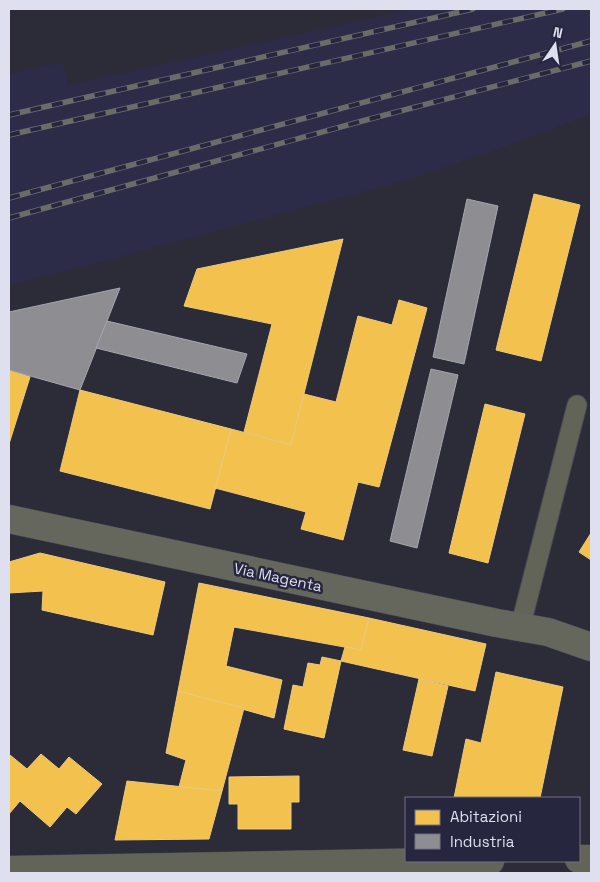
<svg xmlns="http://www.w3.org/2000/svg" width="600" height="882" viewBox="0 0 600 882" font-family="'Space Grotesk',sans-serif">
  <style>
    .built { fill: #2c2b48 }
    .homes { fill: #f2c14e; stroke: #ecca7e }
    .industry { fill: #8d8d92; stroke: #a5a6ae }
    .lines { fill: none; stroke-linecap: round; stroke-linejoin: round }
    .lane-casing { stroke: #494955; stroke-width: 21 }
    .street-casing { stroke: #494955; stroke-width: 29 }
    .secondary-casing { stroke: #494955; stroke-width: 29 }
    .lane { stroke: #636458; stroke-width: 19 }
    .street { stroke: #636458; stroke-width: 28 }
    .secondary { stroke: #65675c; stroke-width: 28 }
    .rail-casing { stroke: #6a6c6a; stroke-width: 5.5 }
    .rail { stroke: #27263f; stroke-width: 4; stroke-dasharray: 11; stroke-linecap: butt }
    .labels { text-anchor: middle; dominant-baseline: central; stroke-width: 5; stroke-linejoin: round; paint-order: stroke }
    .street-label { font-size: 15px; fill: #dedfef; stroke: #27263f }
  </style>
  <rect width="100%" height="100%" fill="#2c2c39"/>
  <!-- built -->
  <polygon class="built" points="412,9 591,9 591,114 499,149 408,180 9,286 9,74 63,62 68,85"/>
  <!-- homes -->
  <g class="homes">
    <polygon points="534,194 580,205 541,361 496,350"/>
    <polygon points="343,239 291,445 244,432 272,324 184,306 197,269"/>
    <polygon points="399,300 427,308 379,487 358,482 343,540 301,529 306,512 215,488 231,429 291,445 304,394 336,402 358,316 392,325"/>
    <polygon points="9,370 30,377 9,444"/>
    <polygon points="80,390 231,429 210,509 60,471"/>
    <polygon points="485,404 525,414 488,563 449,553"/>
    <polygon points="591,533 591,560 579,552"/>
    <polygon points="40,553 165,582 153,635 42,610 43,591 9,593 9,562"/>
    <polygon points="199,583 369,618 361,650 234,627 226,666 282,680 274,718 178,691"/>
    <polygon points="369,618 486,644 475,691 341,661 345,647 361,650"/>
    <polygon points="322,657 341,661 324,738 284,729 293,685 303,687 308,663 320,665"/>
    <polygon points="496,672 563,687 540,798 454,798 466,739 481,743"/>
    <polygon points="419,679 448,686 432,756 403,750"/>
    <polygon points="178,691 244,708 222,791 179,787 186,760 166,753"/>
    <polygon points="41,754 59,769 69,757 102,784 76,814 67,807 50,827 20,801 9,814 9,756 10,755 27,769"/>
    <polygon points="299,776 299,802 291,802 291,829 238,829 238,804 229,804 229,777"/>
    <polygon points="127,781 222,791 209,839 115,840"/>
  </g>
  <!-- industry -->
  <g class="industry">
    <polygon points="467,199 498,206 464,364 433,357"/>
    <polygon points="120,288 80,390 9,370 9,312"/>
    <polygon points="107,321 247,354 237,383 96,348"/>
    <polygon points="431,369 458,375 417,548 390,541"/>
  </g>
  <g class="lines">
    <defs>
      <polyline id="lane" points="520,628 577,405"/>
      <g id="street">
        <polyline points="579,859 591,859"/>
        <polyline points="9,870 490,861"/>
      </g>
      <polyline id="secondary" points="9,519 497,623 548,632 591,647"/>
    </defs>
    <!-- lane casing -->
    <use href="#lane" class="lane-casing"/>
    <!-- street casing -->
    <use href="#street" class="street-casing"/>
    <!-- secondary casing -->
    <use href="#secondary" class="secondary-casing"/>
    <!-- lane -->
    <use href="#lane" class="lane"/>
    <!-- street -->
    <use href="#street" class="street"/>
    <!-- secondary -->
    <use href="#secondary" class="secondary"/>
    <defs>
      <g id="rail">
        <polyline points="9,115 473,9"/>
        <polyline points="9,135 563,9"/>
        <polyline points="9,198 591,41"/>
        <polyline points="9,218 366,120 591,61"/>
      </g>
    </defs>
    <!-- rail casing -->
    <use href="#rail" class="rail-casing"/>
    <!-- rail -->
    <use href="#rail" class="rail"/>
  </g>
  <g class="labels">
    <!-- street labels -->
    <g class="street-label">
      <text transform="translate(278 577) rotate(12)">Via Magenta</text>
    </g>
  </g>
  <!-- border -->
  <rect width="600" height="882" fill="none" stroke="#dedfef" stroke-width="20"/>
  <!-- legend -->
  <rect x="405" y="797" width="175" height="65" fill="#27263f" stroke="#707085"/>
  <rect x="415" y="810" width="25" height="15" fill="#f2c14e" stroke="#707085"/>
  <text x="450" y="822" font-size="15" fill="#dedfef">Abitazioni</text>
  <rect x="415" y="834" width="25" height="15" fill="#8d8d92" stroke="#707085"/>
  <text x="450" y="847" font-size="15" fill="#dedfef">Industria</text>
  <!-- north arrow -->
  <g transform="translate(555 45) rotate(13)" stroke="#27263f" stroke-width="4" paint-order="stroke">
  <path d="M0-4L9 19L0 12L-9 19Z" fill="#dedfef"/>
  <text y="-8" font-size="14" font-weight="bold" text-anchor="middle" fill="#dedfef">N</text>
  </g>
</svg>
